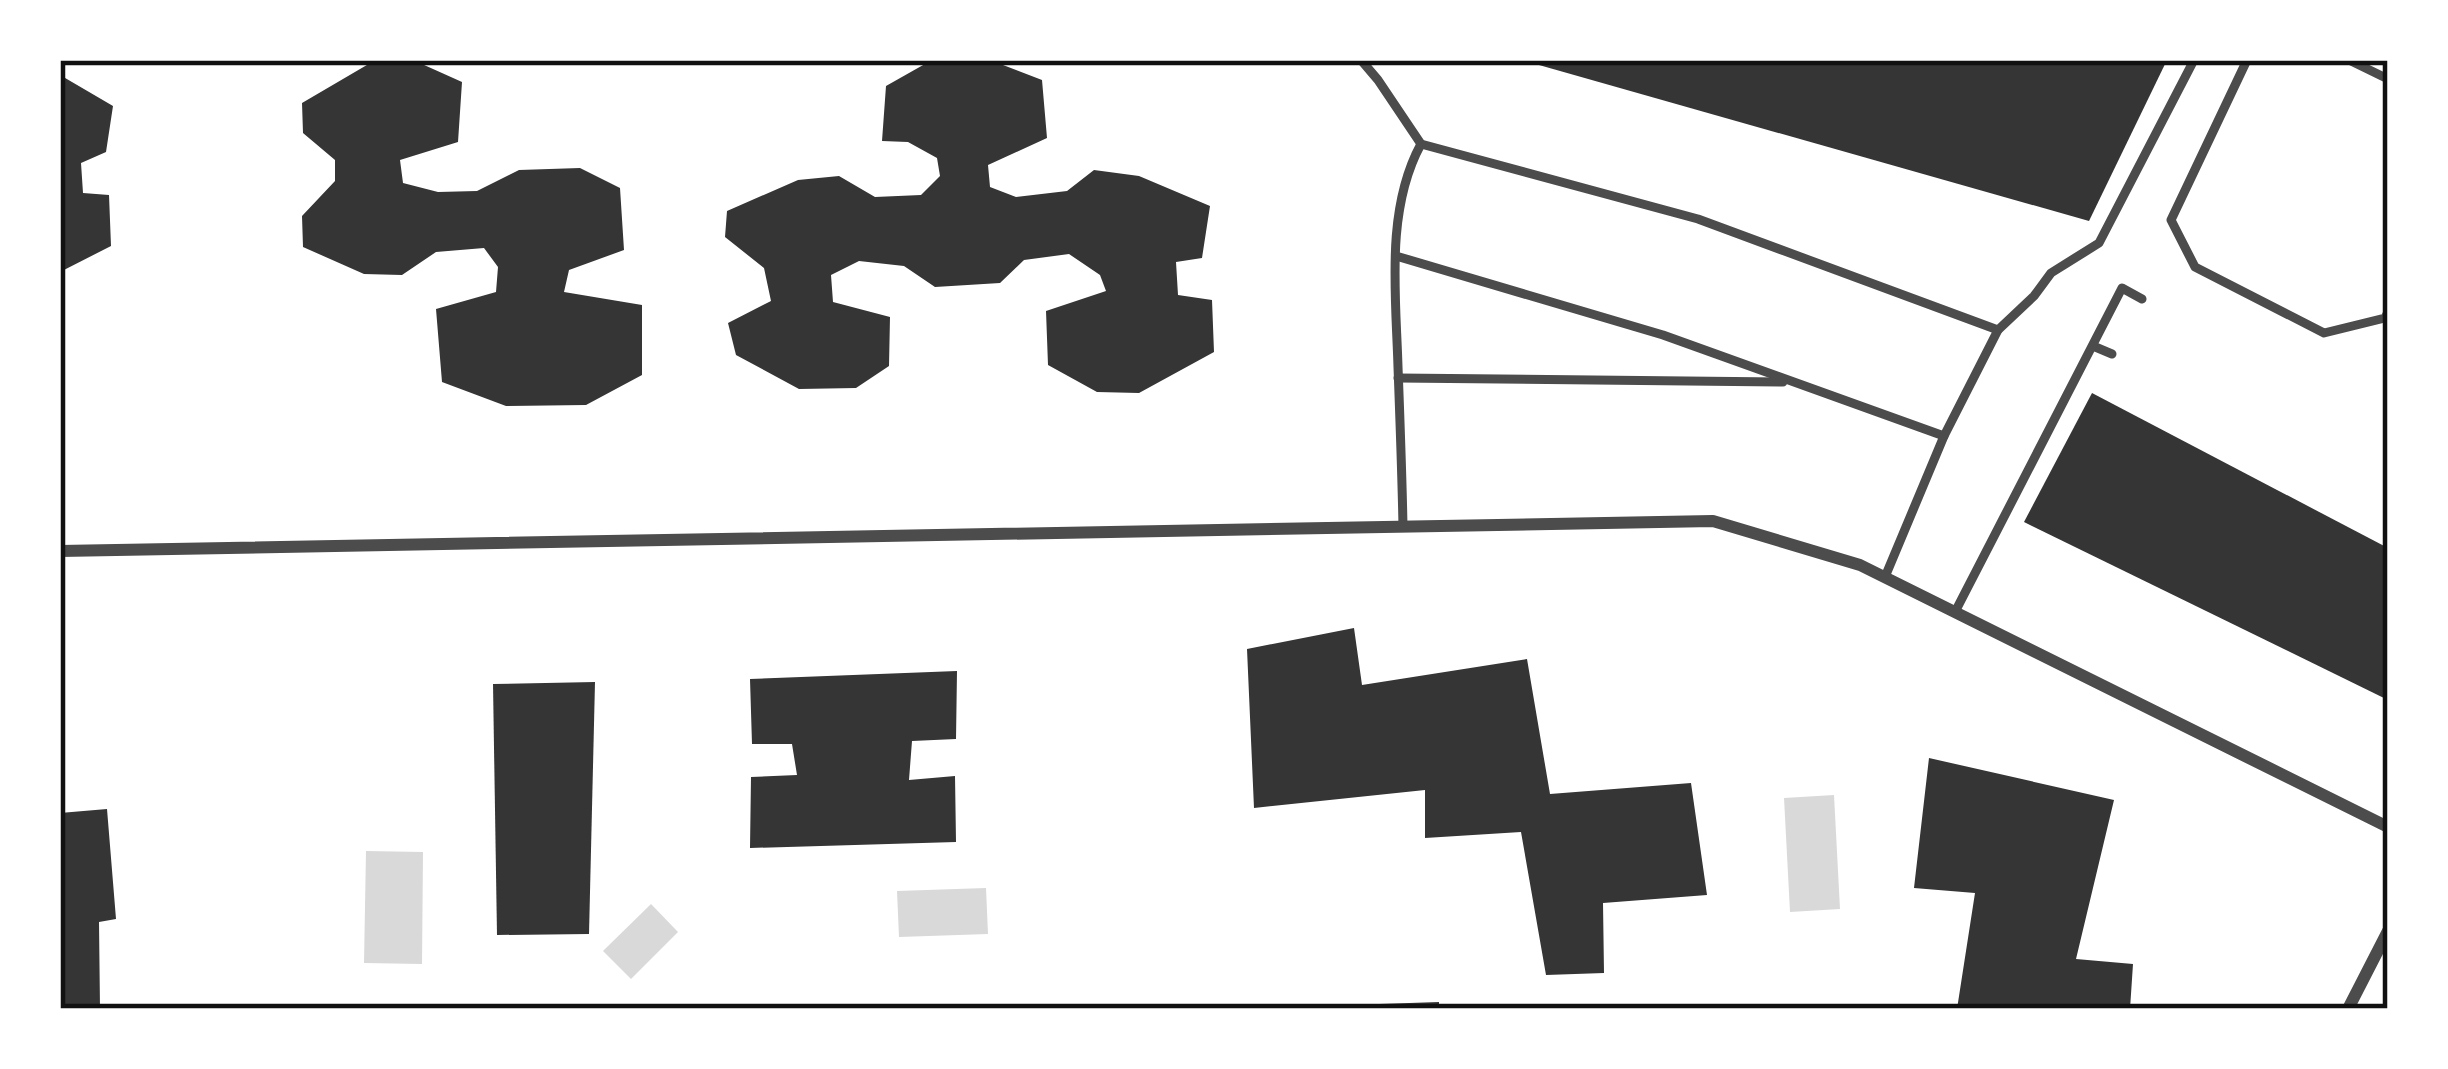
<svg xmlns="http://www.w3.org/2000/svg" width="2448" height="1069" viewBox="0 0 2448 1069" font-family="'Open Sans',sans-serif">
  <style>
    .water { fill: #d9d9d9 }
    .building { fill: #353535 }
    .lines { fill: none; stroke-linecap: round; stroke-linejoin: round }
    .service { stroke: #4c4c4c; stroke-width: 9 }
    .minor { stroke: #4c4c4c; stroke-width: 12 }
    .neatline { fill: none; stroke: #111; stroke-width: 4.5 }
  </style>
  <rect width="100%" height="100%" fill="#fff"/>
  <!-- water -->
  <g class="water">
    <polygon points="1834,795 1840,909 1790,912 1784,798"/>
    <polygon points="366,851 423,852 422,964 364,963"/>
    <polygon points="986,888 988,934 899,937 897,891"/>
    <polygon points="651,904 678,932 631,979 603,951"/>
  </g>
  <!-- building -->
  <g class="building">
    <polygon points="413,60 462,82 458,142 400,160 403,183 438,192 477,191 519,170 580,168 620,188 624,250 569,270 564,292 642,305 642,375 586,405 506,406 442,382 436,309 496,292 498,267 484,248 436,252 402,275 364,274 303,247 302,216 335,181 335,160 303,133 302,103 372,62"/>
    <polygon points="932,60 990,60 1042,80 1047,138 988,165 990,187 1016,197 1067,191 1094,170 1139,176 1210,206 1202,258 1176,262 1178,295 1212,300 1214,352 1139,393 1097,392 1048,365 1046,311 1106,291 1100,275 1069,254 1024,260 1000,283 935,287 904,266 859,261 831,275 833,302 890,317 889,366 856,388 799,389 736,355 728,323 771,301 764,268 725,237 727,211 798,180 839,176 875,197 921,195 940,176 937,158 908,142 882,141 886,86"/>
    <polygon points="1521,60 2167,60 2089,221"/>
    <polygon points="60,75 113,106 106,152 81,163 83,193 109,195 111,246 60,272"/>
    <polygon points="2092,393 2388,548 2388,700 2024,522"/>
    <polygon points="1354,628 1362,685 1527,659 1550,794 1691,783 1707,895 1603,903 1604,973 1546,975 1521,832 1425,838 1425,790 1254,808 1247,649"/>
    <polygon points="957,671 956,739 912,741 909,780 955,776 956,842 750,848 751,777 797,775 792,744 752,744 750,679"/>
    <polygon points="595,682 589,934 497,935 493,684"/>
    <polygon points="1929,758 2114,800 2076,959 2133,964 2130,1009 1957,1009 1975,893 1914,888"/>
    <polygon points="107,809 116,919 99,922 100,1009 60,1009 60,813"/>
    <polygon points="1439,1002 1439,1009 1350,1009 1350,1005"/>
  </g>
  <g class="lines">
    <!-- service -->
    <g class="service">
      <polyline points="1361,60 1378,80 1421,144 1698,219 1998,330"/>
      <polyline points="2247,60 2171,220 2195,267 2324,333 2385,318 2388,312"/>
      <polyline points="2349,60 2388,79"/>
      <polyline points="1396,256 1663,335 1944,436"/>
      <polyline points="2093,346 2112,354"/>
      <polyline points="1398,378 1783,382"/>
      <path d="M1403,527c-1,-54 -3,-107 -5,-160 -2,-72 -13,-157 23,-223"/>
      <polyline points="1885,577 1944,436 1998,330 2034,296 2051,273 2099,243 2194,60"/>
      <polyline points="1955,612 2122,288 2142,299"/>
    </g>
    <!-- minor -->
    <g class="minor">
      <polyline points="60,551 1713,521 1860,565 2388,827"/>
      <polyline points="2348,1009 2388,931"/>
    </g>
  </g>
  <!-- border -->
  <rect width="2448" height="1069" fill="none" stroke="#ffffff" stroke-width="126"/>
  <rect x="63" y="63" width="2322" height="943" class="neatline"/>
</svg>
